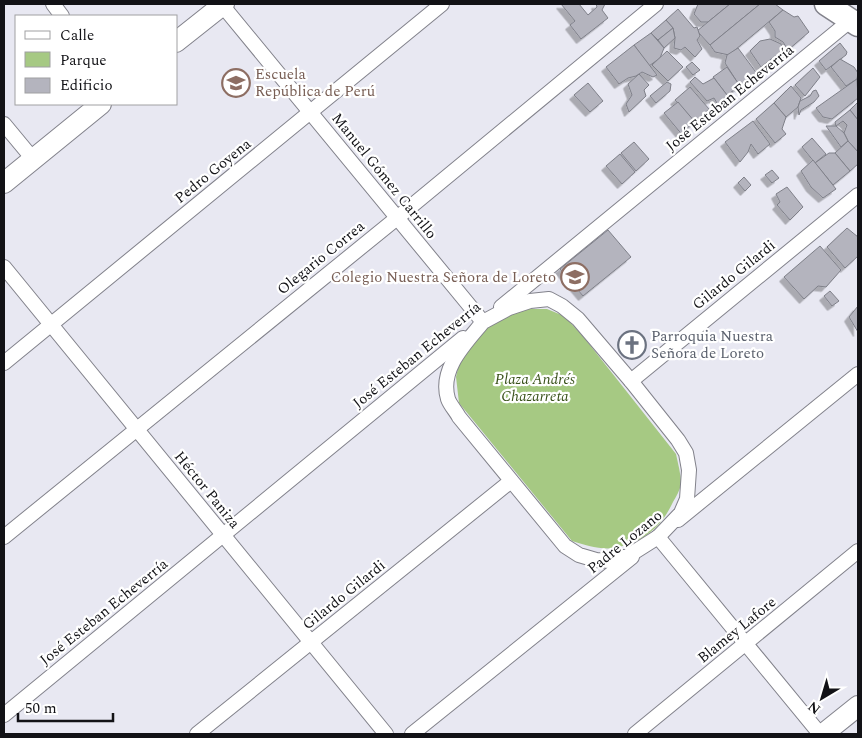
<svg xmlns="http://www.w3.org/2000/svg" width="862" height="738" viewBox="0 0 862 738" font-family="Spectral,serif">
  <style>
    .green { fill: #a6c983 }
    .building { fill: #b4b4be; stroke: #7f8089; filter: url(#shadow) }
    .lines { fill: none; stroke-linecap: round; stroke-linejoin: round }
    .street-casing { stroke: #82828b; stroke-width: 16 }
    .secondary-casing { stroke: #82828b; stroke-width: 22 }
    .primary-casing { stroke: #82828b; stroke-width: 25 }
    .street { stroke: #fff; stroke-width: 14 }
    .secondary { stroke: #fff; stroke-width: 20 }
    .primary { stroke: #fff; stroke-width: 22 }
    .labels { text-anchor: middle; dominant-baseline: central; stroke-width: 4.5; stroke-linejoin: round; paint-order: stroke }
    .education-label { font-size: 15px; fill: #785e54; stroke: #fff; text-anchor: start }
    .street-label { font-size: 15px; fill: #121216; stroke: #fff }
    .worship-label { font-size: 15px; fill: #5b616d; stroke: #fff; text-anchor: start }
    .park-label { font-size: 15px; font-style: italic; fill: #39511a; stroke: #fff }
  </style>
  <defs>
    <filter id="shadow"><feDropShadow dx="-4.5" dy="4.5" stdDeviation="0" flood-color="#0004"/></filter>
  </defs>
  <rect width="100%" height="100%" fill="#e8e8f2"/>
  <!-- green -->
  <path class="green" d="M529,309h18l17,7 18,19 94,119c2,10 5,20 5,30 -1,6 -5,13 -8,18 -12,26 -31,41 -59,46 -13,2 -30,-3 -42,-7l-113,-138 -3,-26 4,-17 27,-32 23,-13z"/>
  <!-- building -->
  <g class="building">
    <polygon points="561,4 579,4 588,15 597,7 596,4 605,4 602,10 608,18 581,39 570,25 575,21"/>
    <polygon points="698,4 730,4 708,22 701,22 694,14"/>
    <polygon points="730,4 760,4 710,45 697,31"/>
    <polygon points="760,4 775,4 783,10 729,55 715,52 710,45"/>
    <polygon points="678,9 694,28 697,27 700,36 697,40 702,49 695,57 685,47 681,50 674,48 675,38 673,28 666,20"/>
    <polygon points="783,10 794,17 798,16 809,32 788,50 783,42 775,37 775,31 769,22"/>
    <polygon points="666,20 673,28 658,40 651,33"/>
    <polygon points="673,28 675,38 664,48 658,40"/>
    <polygon points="651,33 664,48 660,58 649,66 634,45"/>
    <polygon points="770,39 781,44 786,58 782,63 775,56 761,67 750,51 760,41"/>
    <polygon points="840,43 847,52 846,55 826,70 819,61"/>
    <polygon points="634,45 657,75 653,77 642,72 636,76 628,78 619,84 606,67"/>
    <polygon points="738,48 758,75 741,88 725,63 727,55"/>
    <polygon points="667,51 683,67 668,81 652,65"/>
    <polygon points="840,59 854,67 858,73 857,79 846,86 831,67"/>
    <polygon points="692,62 700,70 693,75 686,67"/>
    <polygon points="727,67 740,86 727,95 713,77"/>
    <polygon points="813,68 820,77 805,96 795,85"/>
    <polygon points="639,74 649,85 644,90 646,96 629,112 626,104 632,95 628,84"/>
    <polygon points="695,77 703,84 714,78 727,95 718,105 714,98 707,101 690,82"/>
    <polygon points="857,79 858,98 832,119 823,117 816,108"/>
    <polygon points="667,82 671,84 670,91 656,103 650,96"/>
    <polygon points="588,83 603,101 590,112 574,95"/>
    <polygon points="791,86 801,98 798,107 786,117 774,103"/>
    <polygon points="690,87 709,109 695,122 675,100"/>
    <polygon points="816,90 819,96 814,102 801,110 799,115 798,107 800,101 810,96 813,91"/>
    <polygon points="678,102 695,122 687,128 690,132 684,137 664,113"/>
    <polygon points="858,102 858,120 850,110"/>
    <polygon points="774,103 786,117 782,129 786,134 775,143 756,119"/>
    <polygon points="850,110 858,120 858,152 848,141 844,133 847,125 843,121 836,126 835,122"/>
    <polygon points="753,121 770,144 758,154 751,144 748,152 740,162 725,142"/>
    <polygon points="826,126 836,126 844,133 848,141 841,147"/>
    <polygon points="812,138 826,154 815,163 802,147"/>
    <polygon points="848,141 858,152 858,164 850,171 835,153"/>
    <polygon points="634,142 649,159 636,171 621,153"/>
    <polygon points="829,153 835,153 850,171 833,185 815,163"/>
    <polygon points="620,154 635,172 622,184 606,166"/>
    <polygon points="813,160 836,189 823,198 811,187 801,171"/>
    <polygon points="772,170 779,178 772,183 765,175"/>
    <polygon points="744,177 751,185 745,191 738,183"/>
    <polygon points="787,187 803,207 790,220 777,205 780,202 776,194"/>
    <polygon points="847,228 858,237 858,256 845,268 827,247"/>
    <polygon points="608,230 631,257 583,296 560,269"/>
    <polygon points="820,246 841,270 826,287 818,286 804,299 784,277"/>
    <polygon points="830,291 839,301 832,306 824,296"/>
    <polygon points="858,306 858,332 849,317"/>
  </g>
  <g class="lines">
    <defs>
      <g id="street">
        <polyline points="53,4 62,16"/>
        <path d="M222,5l261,317c-18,22 -44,47 -35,77 2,6 8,12 11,18l106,129 14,9 17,5 14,1 18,-5 30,-19 23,-24 6,-14 2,-29 -3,-17 -8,-13 -47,-59 -53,-62 -16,-13 -13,-7 -19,2 -21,7 -26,14"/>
        <polyline points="4,124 33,159"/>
        <polyline points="4,267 386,734"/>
        <polyline points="501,307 851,20"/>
        <polyline points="4,363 442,4"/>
        <polyline points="631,381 858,195"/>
        <polyline points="678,520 858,374"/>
        <polyline points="4,537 397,218 656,4"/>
        <polyline points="658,537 820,734"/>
        <polyline points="4,715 463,338"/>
        <polyline points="197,734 511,481"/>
        <polyline points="412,734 632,557"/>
        <polyline points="635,734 858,551"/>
      </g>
      <g id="secondary">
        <polyline points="176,42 224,4"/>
        <polyline points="4,183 101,104"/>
        <polyline points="823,734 858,706"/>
      </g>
      <polyline id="primary" points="826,4 858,25"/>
    </defs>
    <!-- street casing -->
    <use href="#street" class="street-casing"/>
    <!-- secondary casing -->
    <use href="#secondary" class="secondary-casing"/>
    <!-- primary casing -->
    <use href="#primary" class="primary-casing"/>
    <!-- street -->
    <use href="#street" class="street"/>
    <!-- secondary -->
    <use href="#secondary" class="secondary"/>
    <!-- primary -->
    <use href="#primary" class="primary"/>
  </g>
  <!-- icons -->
  <defs>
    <symbol id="school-ring" viewBox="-11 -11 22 22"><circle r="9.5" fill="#fff" stroke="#8d6e63" stroke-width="1.5"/><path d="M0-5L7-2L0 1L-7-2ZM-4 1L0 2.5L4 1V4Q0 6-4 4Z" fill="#8d6e63"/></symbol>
    <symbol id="church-ring" viewBox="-11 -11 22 22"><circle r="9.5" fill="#fff" stroke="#6b7280" stroke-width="1.5"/><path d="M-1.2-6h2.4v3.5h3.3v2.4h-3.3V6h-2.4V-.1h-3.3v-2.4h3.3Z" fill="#6b7280"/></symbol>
  </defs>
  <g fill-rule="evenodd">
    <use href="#school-ring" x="220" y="67" width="32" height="32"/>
    <use href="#school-ring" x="559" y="261" width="32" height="32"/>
    <use href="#church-ring" x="616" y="329" width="32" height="32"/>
  </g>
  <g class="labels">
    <!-- education labels -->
    <g class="education-label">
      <text x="255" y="74">Escuela<tspan x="255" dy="17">República de Perú</tspan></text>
      <text x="556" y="277" text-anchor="end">Colegio Nuestra Señora de Loreto</text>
    </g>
    <!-- street labels -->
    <g class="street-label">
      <text transform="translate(730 98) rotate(-39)">José Esteban Echeverría</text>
      <text transform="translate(213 171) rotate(-39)">Pedro Goyena</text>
      <text transform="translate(384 176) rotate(51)">Manuel Gómez Carrillo</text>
      <text transform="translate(321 258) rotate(-39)">Olegario Correa</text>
      <text transform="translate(734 275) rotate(-39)">Gilardo Gilardi</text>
      <text transform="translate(417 355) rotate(-39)">José Esteban Echeverría</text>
      <text transform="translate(207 490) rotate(51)">Héctor Paniza</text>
      <text transform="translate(625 542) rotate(-39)">Padre Lozano</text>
      <text transform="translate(344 595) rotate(-39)">Gilardo Gilardi</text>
      <text transform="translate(104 612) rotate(-39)">José Esteban Echeverría</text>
      <text transform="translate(737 630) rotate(-39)">Blamey Lafore</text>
    </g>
    <!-- worship labels -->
    <g class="worship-label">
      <text x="651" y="336">Parroquia Nuestra<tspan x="651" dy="17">Señora de Loreto</tspan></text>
    </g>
    <!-- park labels -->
    <g class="park-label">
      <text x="535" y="379">Plaza Andrés<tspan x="535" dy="17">Chazarreta</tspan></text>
    </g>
  </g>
  <!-- border -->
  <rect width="862" height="738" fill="none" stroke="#121216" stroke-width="10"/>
  <!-- legend -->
  <rect x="15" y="15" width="162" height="90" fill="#ffffff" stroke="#a0a0a2"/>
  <rect x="25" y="31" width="25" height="8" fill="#ffffff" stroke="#a0a0a2"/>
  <text x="60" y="40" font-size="15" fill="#121216">Calle</text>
  <rect x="25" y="52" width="25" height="15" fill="#a6c983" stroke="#a0a0a2"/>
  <text x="60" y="65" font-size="15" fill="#121216">Parque</text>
  <rect x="25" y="78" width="25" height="15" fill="#b4b4be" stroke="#a0a0a2"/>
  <text x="60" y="90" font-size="15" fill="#121216">Edificio</text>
  <!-- north arrow -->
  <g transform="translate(822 698) rotate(218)" stroke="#ffffff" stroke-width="4" paint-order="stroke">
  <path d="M0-4L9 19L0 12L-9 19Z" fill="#121216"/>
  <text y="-8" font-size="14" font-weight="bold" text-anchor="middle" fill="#121216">N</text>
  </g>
  <!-- scale -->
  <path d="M18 713v8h95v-8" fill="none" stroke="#121216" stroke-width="2.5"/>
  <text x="25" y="713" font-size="15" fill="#121216" stroke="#ffffff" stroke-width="4" paint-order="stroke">50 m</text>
</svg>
